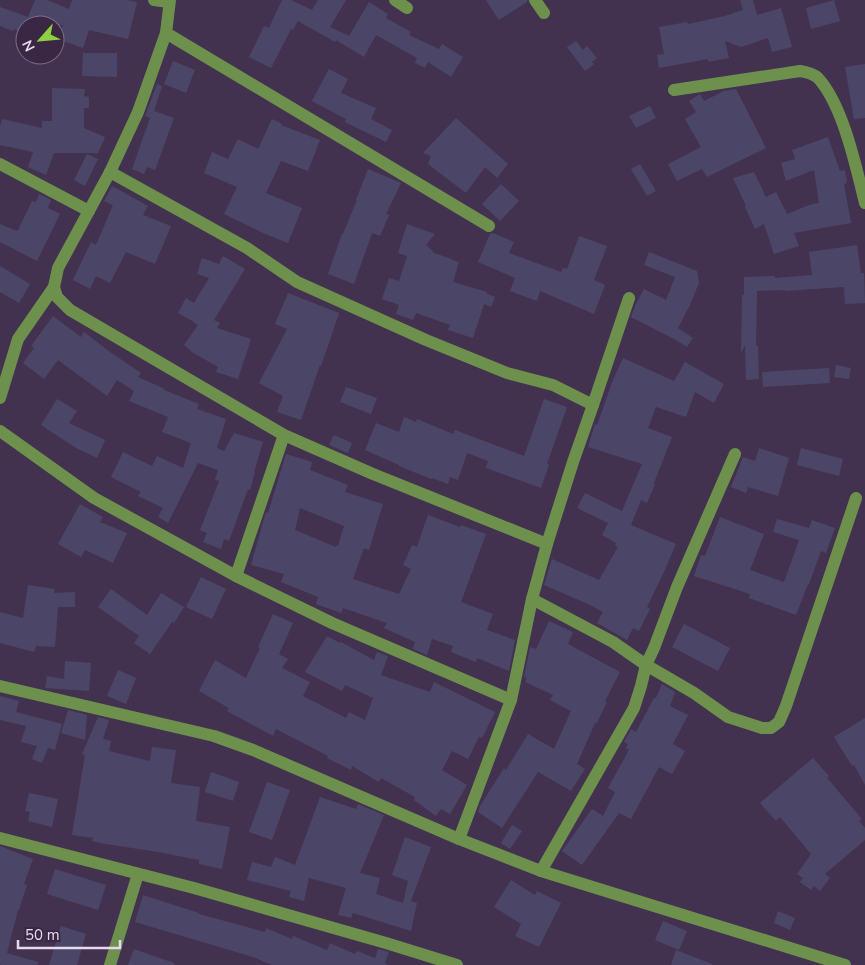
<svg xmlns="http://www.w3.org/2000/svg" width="865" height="965" viewBox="0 0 865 965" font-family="'Nunito Sans',sans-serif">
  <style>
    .building { fill: #4b4667; fill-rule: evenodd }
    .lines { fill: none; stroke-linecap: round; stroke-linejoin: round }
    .minor { stroke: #6e904d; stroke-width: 12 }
  </style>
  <rect width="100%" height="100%" fill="#43324f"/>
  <!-- building -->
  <g class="building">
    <polygon points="35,0 47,0 69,9 72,0 127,0 137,2 128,39 89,30 83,48 58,39 63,25 25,25 25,34 14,29 13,31 0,26 0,7 28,17"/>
    <polygon points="282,0 291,0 312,10 318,0 346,0 330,27 349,36 369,2 388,14 386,18 411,32 409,35 439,49 442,44 463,57 451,77 428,62 425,68 415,63 417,58 376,35 364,57 336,40 335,42 298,21 293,30 291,29 271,68 249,57 264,26 269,28"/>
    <polygon points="486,0 527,0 527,2 499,20"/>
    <polygon points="740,0 753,0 757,15 781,8 792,47 772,52 768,38 741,47 725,41 729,58 708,62 708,59 659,68 657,55 664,54 659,27 687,22 688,24 725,16 743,10"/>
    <polygon points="834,0 840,21 811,29 806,8"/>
    <polygon points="576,41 583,50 587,46 597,58 592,62 594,64 585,71 567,47"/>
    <polygon points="83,53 117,53 117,77 82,76"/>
    <polygon points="173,61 195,70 186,93 164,84"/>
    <polygon points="865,64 865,118 854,119 845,67"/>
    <polygon points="329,69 348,79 341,93 376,108 371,119 392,130 386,142 345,122 346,119 312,101"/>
    <polygon points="157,84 162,86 154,111 174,118 155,170 147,167 144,174 132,169 150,118 145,116"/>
    <polygon points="52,88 85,89 84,96 89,97 89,108 84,108 84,128 105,137 98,153 54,153 46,175 28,167 33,152 0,145 0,126 2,119 42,128 42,121 52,121"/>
    <polygon points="736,89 766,148 707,177 702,169 677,181 668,164 701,147 685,119 696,112 689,101 700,94 704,101 724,91"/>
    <polygon points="650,106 656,118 636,128 629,116"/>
    <polygon points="456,118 508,164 497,178 485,167 466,193 428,164 431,156 423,153"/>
    <polygon points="272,119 282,124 281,125 320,140 308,171 281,161 266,193 302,208 288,243 263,233 224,214 237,187 204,173 212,152 228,159 238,139 258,149"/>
    <polygon points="828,137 840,171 845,170 847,183 844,184 851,223 794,233 799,246 774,254 764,224 755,229 745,207 746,206 733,178 754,172 766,197 776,192 787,214 809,205 819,203 814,170 786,181 781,163 795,159 792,150"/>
    <polygon points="87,154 98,159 85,186 74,180"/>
    <polygon points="640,164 656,191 647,196 631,169"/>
    <polygon points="368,169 401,183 386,214 389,215 380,236 372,233 354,284 328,274 342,234 343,234 357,200 356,200"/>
    <polygon points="501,184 519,201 500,221 482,204"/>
    <polygon points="112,186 148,206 143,215 171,226 155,264 126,252 110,283 96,276 90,289 73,280 91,242 96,245 113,205 104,201"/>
    <polygon points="39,194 51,200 48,208 60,214 37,261 0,242 0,224 17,231 19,228 32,201 36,202"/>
    <polygon points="407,224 435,234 426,245 433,251 432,252 459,262 453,282 487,292 487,294 495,297 491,307 484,304 473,338 448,330 450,325 416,313 413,320 396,314 399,305 382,299 389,278 399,281 407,256 398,253"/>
    <polygon points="493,233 514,242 509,253 561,272 563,268 567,269 579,236 607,246 594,280 605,285 594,314 540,291 537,301 510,291 515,278 478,262 490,234"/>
    <polygon points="857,245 861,273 864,273 865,303 845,304 844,287 785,291 785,290 757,291 756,346 758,345 759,379 746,380 745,345 741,353 742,295 744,295 744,277 775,276 775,278 812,275 809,252"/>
    <polygon points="649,252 697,271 699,283 689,307 678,328 693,338 687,347 674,339 631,317 635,306 644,289 666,300 675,277 644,265"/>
    <polygon points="223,256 245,269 214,320 220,323 217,328 251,339 238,379 216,372 218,367 192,352 184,345 198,325 194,323 194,322 178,313 186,298 194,303 209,278 197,274 202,258 219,264"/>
    <polygon points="0,266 30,284 19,303 0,292"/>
    <polygon points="288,293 339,313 321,366 320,365 301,420 277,412 283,396 259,383 287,329 275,324"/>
    <polygon points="53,316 81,337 84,332 110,352 141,373 138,377 165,389 164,390 199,404 197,409 226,419 217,448 224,451 234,433 263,442 254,472 255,472 250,490 248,489 229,541 224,539 221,549 203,542 207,533 200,530 219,481 215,480 218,470 198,463 168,523 158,517 163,508 138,496 141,492 111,477 123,452 152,466 157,456 183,468 191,443 162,432 168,417 129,401 134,391 117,380 107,396 58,360 44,379 23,363 34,348 31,346"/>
    <polygon points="623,358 674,381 685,362 724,384 714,403 695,392 686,417 656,407 648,428 672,437 654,483 655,484 647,503 641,500 631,525 676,544 663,574 647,607 650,609 639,631 633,628 627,640 597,623 603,612 588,604 544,585 552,559 599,580 618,547 615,546 616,543 602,535 608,523 577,508 585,493 622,511 642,464 588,447 595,424 597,425 613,380"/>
    <polygon points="836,365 851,368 849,379 834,377"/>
    <polygon points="829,368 830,383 763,387 762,372"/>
    <polygon points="346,387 377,398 371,414 340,402"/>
    <polygon points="57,399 77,411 69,423 105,440 97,458 76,448 41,425"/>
    <polygon points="544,399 567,407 547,464 549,465 541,488 486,468 488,461 467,453 458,480 450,477 448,484 432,478 431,479 399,466 399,465 365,450 376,423 399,432 404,417 416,422 417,419 453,434 455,430 524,456"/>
    <polygon points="334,435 352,443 348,453 329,445"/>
    <polygon points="759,448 789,458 778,496 748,487 746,493 731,487 743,457 755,461"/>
    <polygon points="801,448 843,459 839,476 797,465"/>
    <path d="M286,454l26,8 -2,8 38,15 -3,7 38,12 -14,46 -5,-2 -11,31 46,15 12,-25 -8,-4 9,-20 5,2 11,-32 32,12 1,-2 25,9 -25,68 32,12 -6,16 28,10 -6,31 -32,-13 -1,4 -25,-10 2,-6 -21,-7 -5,16 -3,-1 -11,-5 2,-7 -31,-14 3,-5 -44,-15 -2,5 -25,-9 2,-7 -37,-15 3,-8 -33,-9 12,-43 3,-10 2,1zM300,508l44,18 -6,20 -2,-1v2l-41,-17z"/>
    <polygon points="80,504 103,517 100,522 127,533 113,563 85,550 81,557 58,544"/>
    <polygon points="720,517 764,534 750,570 784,582 799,540 773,532 777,519 809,528 812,520 835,528 826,553 821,551 809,584 808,584 796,615 749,598 750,594 694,576 701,555 705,556"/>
    <polygon points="201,577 226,589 212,619 186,607"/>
    <polygon points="28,585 55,589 54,593 75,592 75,607 58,607 55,647 36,646 34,652 0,643 0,612 23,618"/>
    <polygon points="111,589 147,615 161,593 184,607 174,623 172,622 150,654 134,643 139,636 98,607"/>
    <polygon points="273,614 293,623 279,654 288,659 282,668 310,682 303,696 346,718 349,712 365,720 373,698 345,685 342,691 305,672 327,636 340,643 341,642 374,660 377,652 388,656 381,675 430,692 434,682 495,712 482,738 479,737 468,759 452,751 442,770 467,785 450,814 441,809 436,816 414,800 415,797 381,778 379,782 352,766 351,770 327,758 328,756 276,729 273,736 227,711 229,708 199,691 215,660 246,678 260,648 258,647"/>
    <polygon points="549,621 573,632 568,644 620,672 605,701 607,702 597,723 595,723 577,764 585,769 571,791 538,772 502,828 478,812 480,806 504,768 506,770 528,734 554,749 571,711 550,700 553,695 525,682 527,678 524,677 530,647 536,649"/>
    <polygon points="684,624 730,648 718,671 672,647"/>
    <polygon points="65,661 91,663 89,691 45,688 47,676 64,679"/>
    <polygon points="118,670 136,678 126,704 107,696"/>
    <polygon points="662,684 675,692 670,706 688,715 673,744 685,751 672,774 659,767 631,819 619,813 582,865 562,851 592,809 603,816 615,792 608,788 629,750 626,748 628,744 624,742 631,729 636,732 654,698 656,698"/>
    <polygon points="0,696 19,701 16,712 62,724 55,750 48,748 42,763 32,759 37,746 21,742 26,726 0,720"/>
    <polygon points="68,710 87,715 85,740 61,733"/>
    <polygon points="98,717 109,720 103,739 111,741 109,751 150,761 152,747 176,750 171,783 200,787 196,821 230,827 222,869 199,864 199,860 158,852 106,844 92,841 93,838 72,835 85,755 82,754"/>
    <polygon points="865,718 865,785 854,765 852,766 834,737"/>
    <polygon points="813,758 829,776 827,778 862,819 859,821 865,828 865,840 825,874 830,878 820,891 814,886 811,890 800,882 803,878 797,874 811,854 780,817 776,821 760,803"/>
    <polygon points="211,772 239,782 233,801 205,792"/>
    <polygon points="267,782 290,790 272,840 249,832"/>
    <polygon points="29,793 58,799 52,827 28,821 30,812 25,811"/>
    <polygon points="320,797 356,809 358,804 384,815 360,873 380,878 376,894 403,903 408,881 392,875 405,837 431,847 411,901 417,903 411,931 353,913 351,918 338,915 346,888 309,878 304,901 289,897 291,891 247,880 252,862 271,867 275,857 295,865"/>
    <polygon points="512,825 522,831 510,849 501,843"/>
    <polygon points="0,846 33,859 24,884 27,885 19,910 18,910 7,953 38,962 38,965 2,965 0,964"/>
    <polygon points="55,869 106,885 98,910 47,894"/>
    <polygon points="511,880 535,895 537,891 561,903 539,947 515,936 521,924 494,907"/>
    <polygon points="143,895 199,913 199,914 265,932 266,928 292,939 293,936 327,950 330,943 355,954 357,951 375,958 378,949 389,952 385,963 389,965 272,965 253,957 135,922"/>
    <polygon points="778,911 795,918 790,930 774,923"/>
    <polygon points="663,921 687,931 679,950 655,940"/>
    <polygon points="61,926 86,934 77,965 49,965"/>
    <polygon points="134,949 174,963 174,965 128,965"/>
    <polygon points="676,950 712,964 712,965 671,965"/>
  </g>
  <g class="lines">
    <!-- minor -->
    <g class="minor">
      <polyline points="154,0 169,2"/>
      <polyline points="170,0 166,33 138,112 110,172 58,268 54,287 57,297 70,310 284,435 373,474 547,544"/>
      <polyline points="395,0 407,8"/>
      <polyline points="535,0 544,13"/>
      <polyline points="166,33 489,226"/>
      <path d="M674,90l126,-19c6,1 14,3 18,7 25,27 38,89 47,125"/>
      <polyline points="0,164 89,211"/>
      <polyline points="110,172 247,248 297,282 426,340 507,373 553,385 593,405"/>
      <polyline points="0,398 18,339 54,287"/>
      <polyline points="0,431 94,498 236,576 332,623 511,700"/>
      <polyline points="236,576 284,435"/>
      <polyline points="532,599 613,642 646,665 694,693 728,717 762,728 771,728 779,722 786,706 856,498"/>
      <polyline points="0,686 214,736 253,750 459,839 541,871 845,965"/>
      <polyline points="0,838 194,888 386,943 457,965"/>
      <polyline points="459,839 511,700 532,599 547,544 573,462 593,405 629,298"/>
      <polyline points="541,871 634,708 641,686 646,665 654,648 677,587 735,454"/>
      <polyline points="110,965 138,874"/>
    </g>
  </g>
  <!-- north arrow -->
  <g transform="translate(40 40) rotate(243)"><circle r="24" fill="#392744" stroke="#7e6f88"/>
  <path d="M0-4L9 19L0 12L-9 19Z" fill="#8ece43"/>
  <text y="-8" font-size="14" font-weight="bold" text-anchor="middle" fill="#e6dbee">N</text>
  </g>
  <!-- scale -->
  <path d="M18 940v8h102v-8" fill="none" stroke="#e6dbee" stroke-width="2.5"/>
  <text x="25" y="940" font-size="15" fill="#e6dbee" stroke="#392744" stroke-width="4" paint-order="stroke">50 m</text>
</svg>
